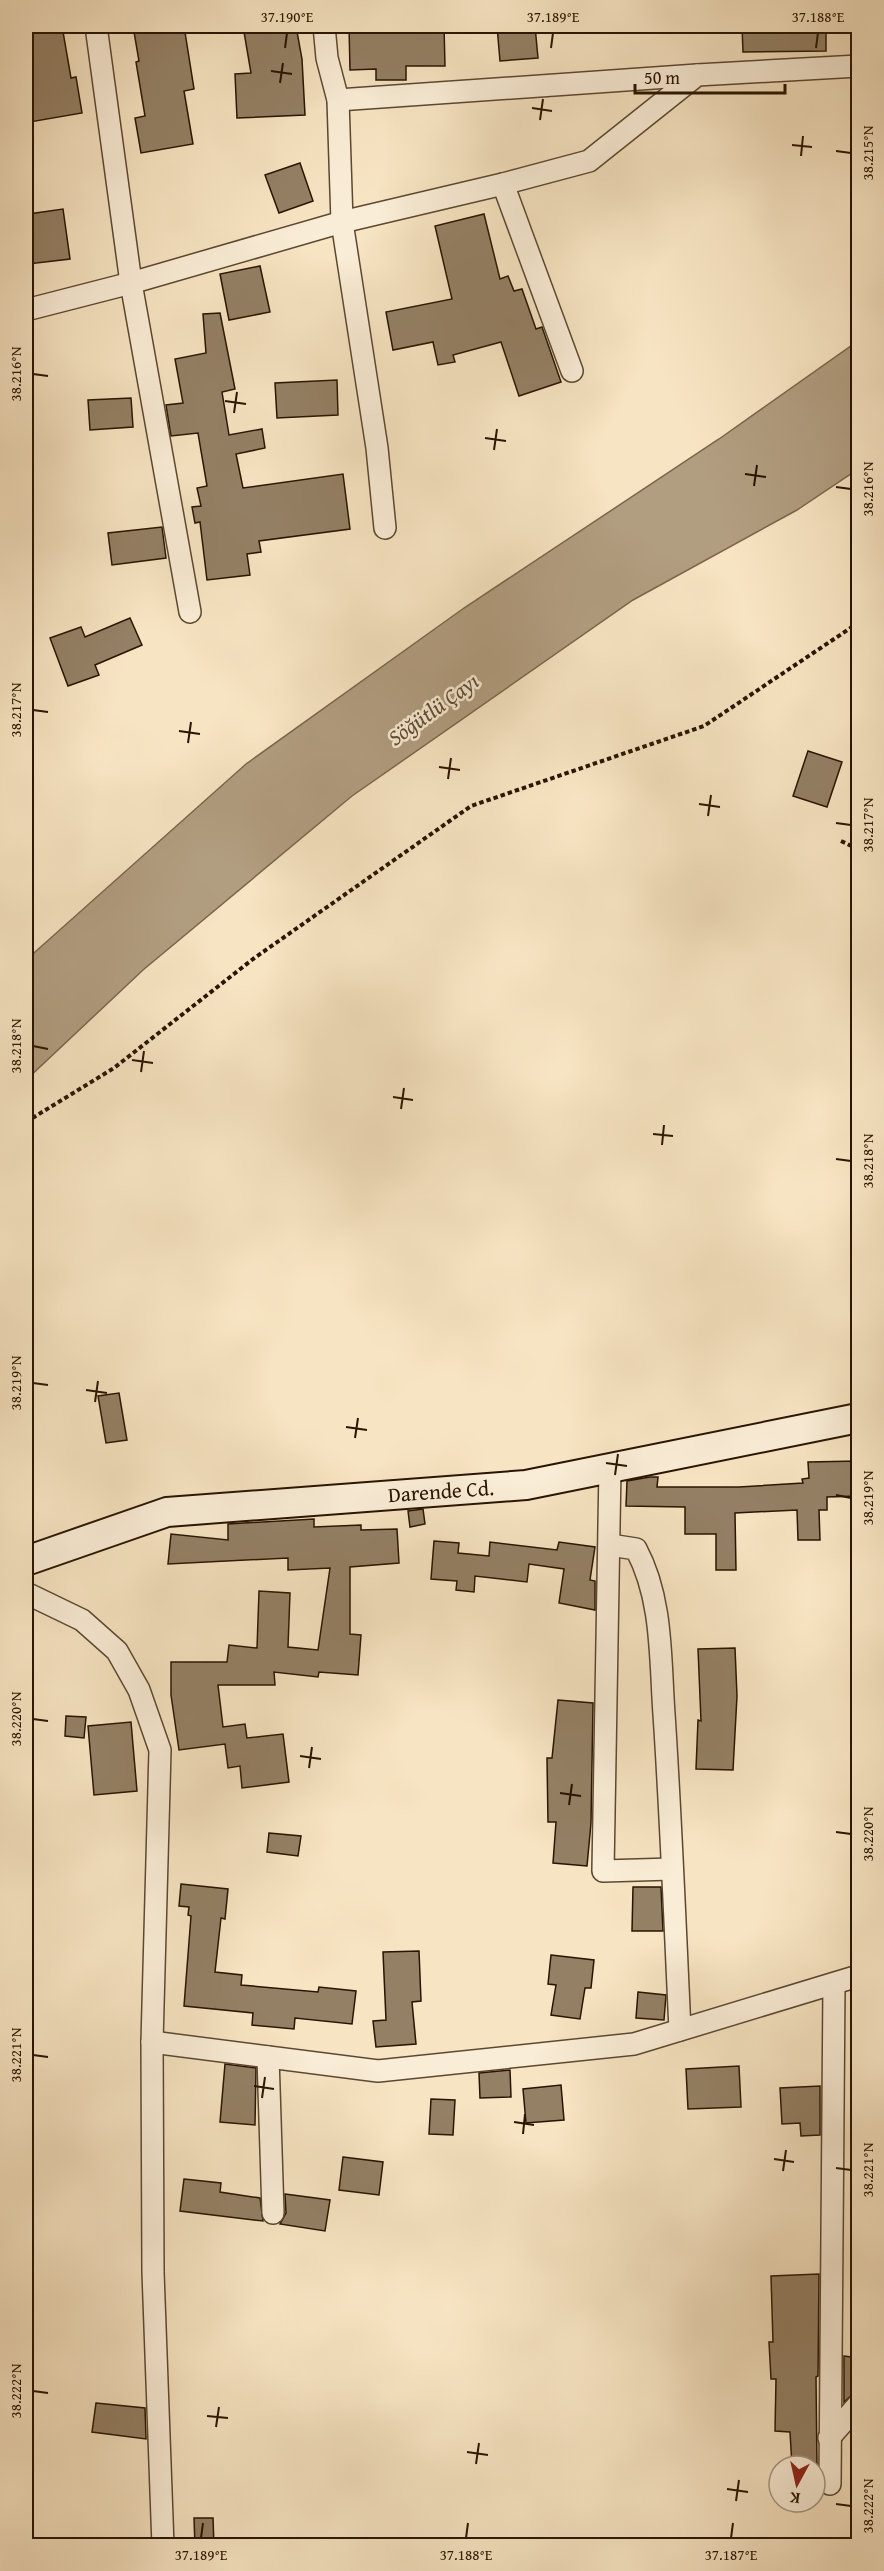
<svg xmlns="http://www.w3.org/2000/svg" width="884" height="2571" viewBox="0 0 884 2571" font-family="'Gentium Book Plus',serif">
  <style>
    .water { fill: #b19d80; stroke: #7b664d; stroke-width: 1.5 }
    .building { fill: #948065; stroke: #291400; stroke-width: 1.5 }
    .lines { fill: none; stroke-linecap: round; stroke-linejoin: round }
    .street-casing { stroke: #5c4830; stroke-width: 24 }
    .secondary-casing { stroke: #291400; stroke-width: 32 }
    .path { stroke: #291400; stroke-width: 4; stroke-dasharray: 4.5 3; stroke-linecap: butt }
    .street { stroke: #faedd7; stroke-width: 21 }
    .secondary { stroke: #faedd7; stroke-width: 28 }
    .ticks { fill: none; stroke: #291400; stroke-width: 2 }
    .labels { text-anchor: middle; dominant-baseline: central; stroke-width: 5; stroke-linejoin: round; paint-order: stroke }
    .street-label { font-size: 21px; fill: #291400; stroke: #faedd7 }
    .water-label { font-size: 22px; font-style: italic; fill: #5f4b33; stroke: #faedd7 }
    .neatline { fill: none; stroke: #291400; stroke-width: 2 }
    .ticks-label { font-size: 15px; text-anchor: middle; fill: #291400 }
  </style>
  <rect width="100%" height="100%" fill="#f7e4c2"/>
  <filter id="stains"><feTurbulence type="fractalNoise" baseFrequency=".00333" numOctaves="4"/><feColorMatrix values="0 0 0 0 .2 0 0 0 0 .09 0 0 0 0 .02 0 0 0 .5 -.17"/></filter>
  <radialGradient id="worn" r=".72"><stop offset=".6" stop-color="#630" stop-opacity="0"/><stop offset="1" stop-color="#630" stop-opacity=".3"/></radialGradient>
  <!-- water -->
  <polygon class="water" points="858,341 858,469 797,510 633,600 352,796 143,970 26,1080 26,960 246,764 464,608 719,439"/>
  <!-- building -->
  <g class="building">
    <polygon points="26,26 62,26 71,78 76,77 82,113 30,122 26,96"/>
    <polygon points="133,26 184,26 194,89 184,91 193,144 141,153 135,118 145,116 136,62 139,61"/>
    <polygon points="243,26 296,26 302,59 305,115 237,118 235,74 251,73"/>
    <polygon points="349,26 444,26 445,66 406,66 406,80 376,80 376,69 350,70"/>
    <polygon points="497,26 535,26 538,58 500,61"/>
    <polygon points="742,26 826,26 826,51 743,52"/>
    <polygon points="300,163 313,201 279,213 265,175"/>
    <polygon points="63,209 70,259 28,264 26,247 33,246 29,214"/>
    <polygon points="484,214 500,279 508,276 514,291 522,289 536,329 542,327 561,382 519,396 501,342 453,355 455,362 438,365 433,342 393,350 386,312 452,299 435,226"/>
    <polygon points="260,266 270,312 229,320 220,274"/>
    <polygon points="220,313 235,389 222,392 229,435 262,429 265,448 236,454 243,488 343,474 350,529 259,541 261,552 247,554 250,575 207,580 200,522 195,523 192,507 201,506 197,488 207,486 198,433 171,436 166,405 183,403 175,359 206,353 203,314"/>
    <polygon points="337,380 338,415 277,418 275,383"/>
    <polygon points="131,398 133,427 90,430 88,400"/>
    <polygon points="162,527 166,558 112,565 108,533"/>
    <polygon points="130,618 142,645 95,665 99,675 68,686 50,638 81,627 85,637"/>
    <polygon points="808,751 842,762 827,807 793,796"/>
    <polygon points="119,1393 127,1440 106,1443 98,1396"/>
    <polygon points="858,1461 858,1496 827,1497 827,1510 819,1510 820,1540 798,1540 797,1510 735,1513 736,1570 716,1570 716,1534 685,1534 685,1507 626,1506 627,1481 650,1477 658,1477 657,1487 739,1487 803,1483 802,1479 809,1478 808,1462"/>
    <polygon points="423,1509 425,1524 410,1527 408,1511"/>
    <polygon points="314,1519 314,1527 361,1525 361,1530 397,1529 399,1563 350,1567 350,1634 361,1635 358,1675 319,1672 318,1677 274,1672 275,1685 218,1685 223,1727 245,1724 247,1738 283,1734 289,1782 242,1788 240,1766 228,1768 225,1744 179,1750 171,1695 171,1662 227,1662 229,1645 257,1648 259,1591 290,1593 288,1647 318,1650 330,1568 288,1570 288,1558 168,1564 171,1534 228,1540 228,1524"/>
    <polygon points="434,1541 459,1543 458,1553 489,1556 490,1542 557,1550 559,1542 595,1547 590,1580 595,1581 595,1610 559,1603 564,1569 529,1564 527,1582 475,1576 474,1592 456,1590 457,1581 431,1579"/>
    <polygon points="735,1648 737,1696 733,1770 696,1769 698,1720 701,1721 698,1649"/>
    <polygon points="558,1700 593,1703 591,1823 587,1866 553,1863 556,1822 548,1822 547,1758 552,1758"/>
    <polygon points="66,1716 86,1717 84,1738 65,1736"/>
    <polygon points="131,1722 137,1791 94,1795 88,1726"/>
    <polygon points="269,1833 301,1836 298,1856 267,1852"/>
    <polygon points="181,1884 228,1889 225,1919 221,1918 215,1972 242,1975 241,1985 318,1992 319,1987 356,1991 352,2024 295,2018 294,2029 252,2025 253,2013 184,2006 191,1916 188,1915 189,1907 179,1906"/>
    <polygon points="633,1887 661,1887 663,1931 632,1931"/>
    <polygon points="419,1951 421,2001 412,2002 416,2044 376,2047 373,2021 386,2020 383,1952"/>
    <polygon points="551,1955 594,1960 591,1988 585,1988 580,2019 551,2015 556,1985 548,1984"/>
    <polygon points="638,1992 666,1995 664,2020 636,2018"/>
    <polygon points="225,2064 256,2068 255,2125 220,2122"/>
    <polygon points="739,2066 741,2107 688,2109 686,2069"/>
    <polygon points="510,2070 511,2097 480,2098 479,2073"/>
    <polygon points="561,2085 564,2120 526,2123 523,2089"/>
    <polygon points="820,2086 820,2135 801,2136 800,2123 782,2124 780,2088"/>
    <polygon points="431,2099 455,2100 453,2135 429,2134"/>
    <polygon points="343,2157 383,2162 379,2195 339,2190"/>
    <polygon points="184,2179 221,2183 220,2192 260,2198 263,2221 180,2211"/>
    <polygon points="285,2194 330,2200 325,2231 280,2224 286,2213"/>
    <polygon points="819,2274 818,2376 816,2377 817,2466 792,2466 790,2432 775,2431 776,2379 771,2379 769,2342 773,2342 771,2276"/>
    <polygon points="844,2356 858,2358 854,2393 844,2402"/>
    <polygon points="96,2403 145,2408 146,2439 92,2432"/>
    <polygon points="194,2518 213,2518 214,2546 195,2546"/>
  </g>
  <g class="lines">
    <defs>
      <g id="street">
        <polyline points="96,26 131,283 190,612"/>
        <polyline points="324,26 327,58 338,100 342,222 377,448 385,528"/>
        <polyline points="338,100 697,75"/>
        <polyline points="503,184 572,371"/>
        <polyline points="26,310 131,283 342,222 503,184 589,161 697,75 858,66"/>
        <polyline points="610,1468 603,1871 672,1869"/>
        <path d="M610,1545l26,4c27,50 24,110 28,165 7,105 11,211 16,316"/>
        <polyline points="26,1593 82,1620 117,1651 139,1690 160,1750 152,2042 153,2272 163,2546"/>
        <polyline points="152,2042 378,2071 634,2044 858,1976"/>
        <polyline points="268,2057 273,2213"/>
        <polyline points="829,2438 858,2405"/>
        <polyline points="830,2484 834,1984"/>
      </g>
      <polyline id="secondary" points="26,1561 167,1512 526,1485 858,1418"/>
    </defs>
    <!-- street casing -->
    <use href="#street" class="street-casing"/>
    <!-- secondary casing -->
    <use href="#secondary" class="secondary-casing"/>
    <!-- path -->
    <g class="path">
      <polyline points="841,841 858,849"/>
      <polyline points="26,1122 114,1068 253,959 471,806 704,726 858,623"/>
    </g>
    <!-- street -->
    <use href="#street" class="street"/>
    <!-- secondary -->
    <use href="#secondary" class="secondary"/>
  </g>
  <!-- ticks -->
  <path class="ticks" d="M285,48l2,-15M551,48l2,-15M816,48l2,-15M271,71l21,3M280,83l3,-20M532,108l20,3M540,120l3,-21M792,145l20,2M836,151l15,2M801,156l2,-20M33,374l15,2M225,401l21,3M234,413l3,-21M485,438l21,3M494,450l3,-21M745,474l21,3M754,486l3,-21M836,487l15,2M33,710l15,2M179,731l21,3M188,743l3,-21M439,767l21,3M448,779l3,-21M699,804l21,3M708,816l3,-21M836,823l15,2M33,1046l15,3M132,1060l21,3M141,1072l3,-21M393,1097l20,3M401,1109l3,-21M653,1134l20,2M662,1145l2,-20M836,1159l15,2M33,1383l15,2M86,1390l21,3M95,1402l3,-21M346,1427l21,3M355,1438l3,-20M606,1463l21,3M615,1475l3,-21M836,1495l15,3M33,1719l15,2M300,1756l21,3M309,1768l3,-21M560,1793l21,3M569,1805l3,-21M836,1832l15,2M33,2055l15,2M254,2086l20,3M262,2098l3,-21M514,2122l20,3M523,2134l2,-20M774,2159l20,3M836,2168l15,2M783,2171l3,-21M33,2391l15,2M207,2416l21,2M216,2427l3,-20M467,2452l21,3M476,2464l3,-21M727,2489l21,3M736,2501l3,-21M836,2504l15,2M201,2538l2,-15M466,2538l2,-15M731,2538l2,-15"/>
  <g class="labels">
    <!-- street labels -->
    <g class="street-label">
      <text transform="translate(441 1491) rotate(-4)">Darende Cd.</text>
    </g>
    <!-- water labels -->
    <g class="water-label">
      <text transform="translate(433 709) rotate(-36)">Söğütlü Çayı</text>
    </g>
  </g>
  <!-- margin -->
  <rect width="884" height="2571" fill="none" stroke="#f7e4c2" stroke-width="66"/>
  <!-- north arrow -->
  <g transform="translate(797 2484) rotate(188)"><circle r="28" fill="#faedd7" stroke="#a69681" stroke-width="1.5"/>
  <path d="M0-4.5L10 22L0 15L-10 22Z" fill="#8f2418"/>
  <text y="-9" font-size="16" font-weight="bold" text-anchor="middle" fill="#291400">K</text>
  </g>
  <!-- scale -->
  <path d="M635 84v9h150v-9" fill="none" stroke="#291400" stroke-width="3"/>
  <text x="644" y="84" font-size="18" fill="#291400" stroke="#faedd7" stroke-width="4.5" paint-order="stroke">50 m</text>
  <rect x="33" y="33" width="818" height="2505" class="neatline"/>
  <g class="ticks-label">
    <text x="287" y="22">37.190°E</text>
    <text x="553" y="22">37.189°E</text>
    <text x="818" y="22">37.188°E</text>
    <text transform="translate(868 153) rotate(-90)" y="5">38.215°N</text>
    <text transform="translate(16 374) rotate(-90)" y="5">38.216°N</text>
    <text transform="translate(868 489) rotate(-90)" y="5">38.216°N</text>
    <text transform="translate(16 710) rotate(-90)" y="5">38.217°N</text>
    <text transform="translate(868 825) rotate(-90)" y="5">38.217°N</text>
    <text transform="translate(16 1046) rotate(-90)" y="5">38.218°N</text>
    <text transform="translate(868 1161) rotate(-90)" y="5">38.218°N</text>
    <text transform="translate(16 1383) rotate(-90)" y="5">38.219°N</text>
    <text transform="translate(868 1498) rotate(-90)" y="5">38.219°N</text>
    <text transform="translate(16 1719) rotate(-90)" y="5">38.220°N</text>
    <text transform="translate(868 1834) rotate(-90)" y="5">38.220°N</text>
    <text transform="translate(16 2055) rotate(-90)" y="5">38.221°N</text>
    <text transform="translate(868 2170) rotate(-90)" y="5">38.221°N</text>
    <text transform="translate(16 2391) rotate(-90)" y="5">38.222°N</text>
    <text transform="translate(868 2506) rotate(-90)" y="5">38.222°N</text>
    <text x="201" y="2560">37.189°E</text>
    <text x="466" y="2560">37.188°E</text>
    <text x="731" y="2560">37.187°E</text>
  </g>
  <rect width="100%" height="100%" filter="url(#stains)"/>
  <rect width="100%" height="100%" fill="url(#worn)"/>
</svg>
